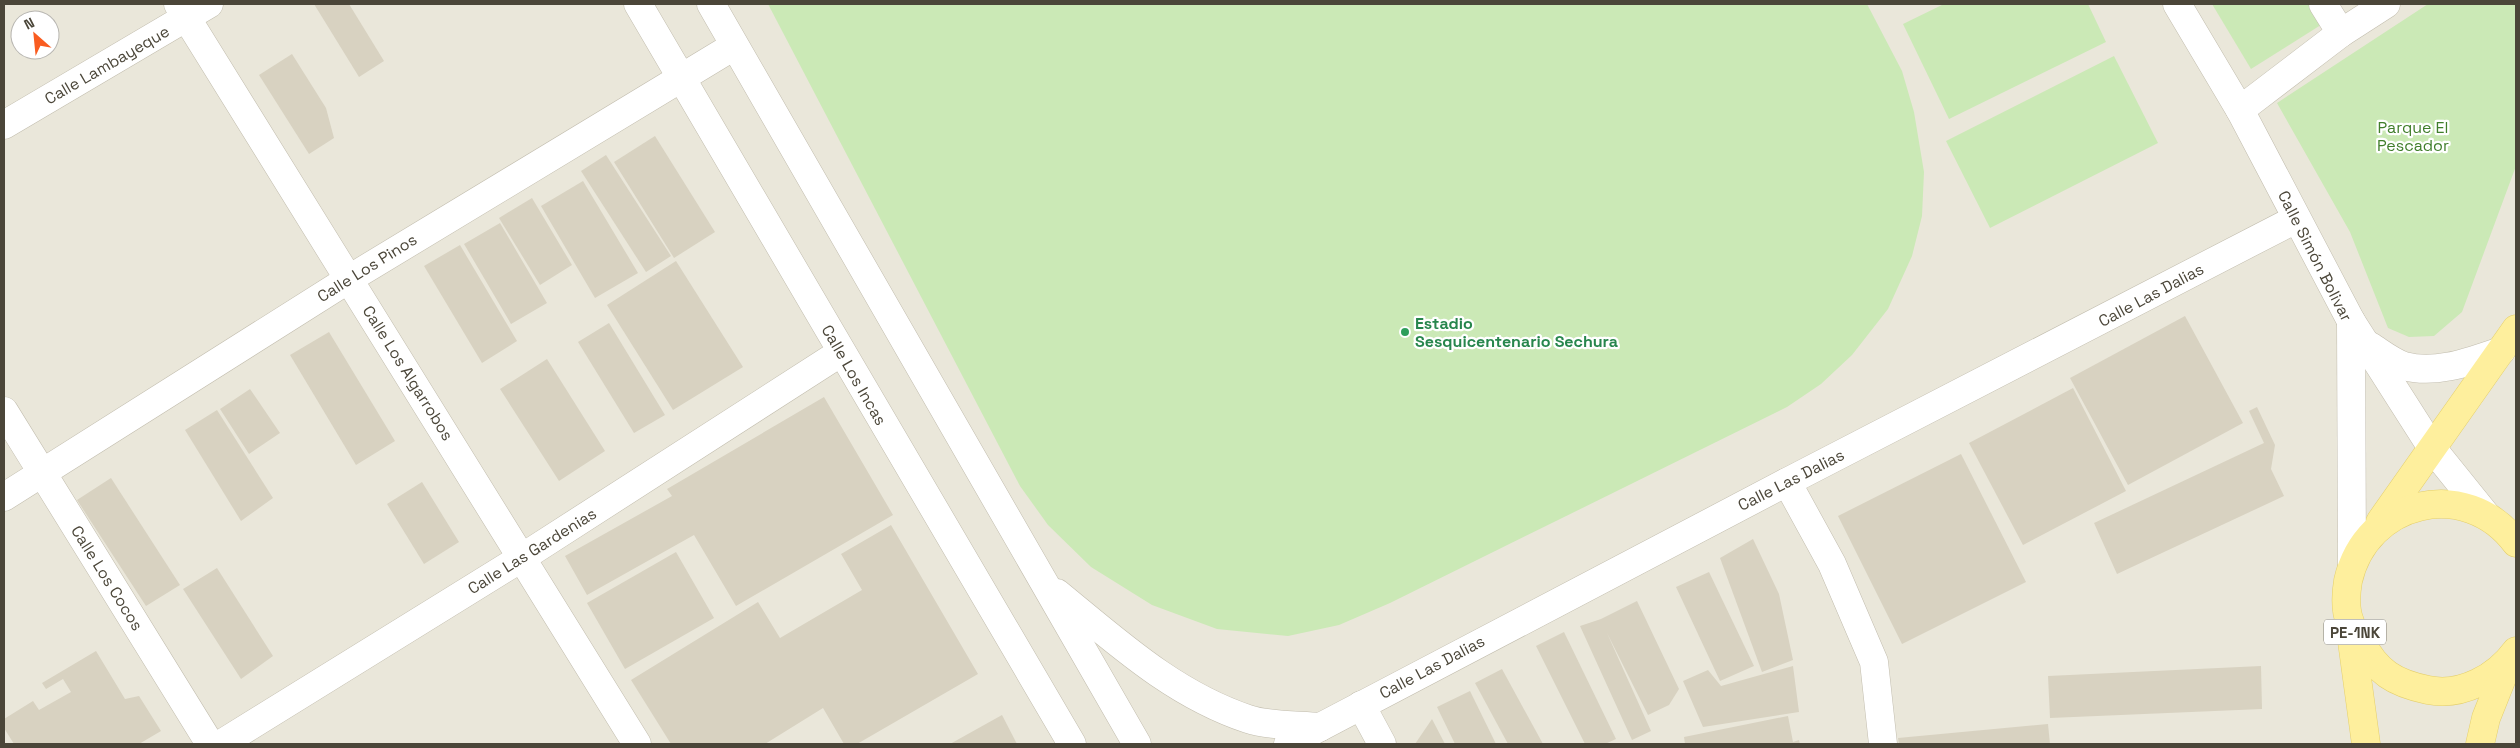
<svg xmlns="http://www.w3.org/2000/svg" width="2520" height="748" viewBox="0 0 2520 748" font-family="'Space Grotesk',sans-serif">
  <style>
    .residential { fill: #eae7da; fill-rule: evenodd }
    .green { fill: #cbe9b6 }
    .building { fill: #d8d2c1 }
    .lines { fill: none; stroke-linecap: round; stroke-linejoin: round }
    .minor-casing { stroke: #c2bdae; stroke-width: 29 }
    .tertiary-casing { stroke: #c2bdae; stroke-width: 29 }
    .primary-casing { stroke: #e4cf6c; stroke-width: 29 }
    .minor { stroke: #fff; stroke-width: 28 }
    .tertiary { stroke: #fff; stroke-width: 28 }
    .primary { stroke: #feef9d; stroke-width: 28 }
    .leisure-dot { fill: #2e9e5b; stroke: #fff; stroke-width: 2 }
    .labels { text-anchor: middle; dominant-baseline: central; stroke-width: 4.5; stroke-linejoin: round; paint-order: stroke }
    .shield { fill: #fff; stroke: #817e74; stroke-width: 1 }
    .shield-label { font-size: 15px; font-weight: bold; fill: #4b4639 }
    .street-label { font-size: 16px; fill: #4b4639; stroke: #fff }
    .park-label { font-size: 16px; fill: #407e2b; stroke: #fff }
    .leisure-label { font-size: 16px; font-weight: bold; fill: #27864d; stroke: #fff; text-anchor: start }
  </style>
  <rect width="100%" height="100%" fill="#f6f4ec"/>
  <!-- residential -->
  <path class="residential" d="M4,4h2512v740h-2512zM20,20h30v30h-30z"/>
  <!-- green -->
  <g class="green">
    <polygon points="768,4 1867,4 1902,71 1914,112 1924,172 1922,216 1912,256 1888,309 1852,355 1821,384 1787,407 1390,603 1339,625 1288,636 1217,629 1152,605 1091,567 1048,525 1020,486"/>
    <polygon points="1944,4 2088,4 2106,42 1949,119 1903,24"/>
    <polygon points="2212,4 2312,4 2324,23 2251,69"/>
    <polygon points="2428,4 2516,4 2516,166 2462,312 2434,336 2409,337 2388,328 2350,232 2277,103"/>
    <polygon points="2114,56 2158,143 1990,228 1946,141"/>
  </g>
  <!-- building -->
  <g class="building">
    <polygon points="314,4 349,4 384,61 359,77"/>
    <polygon points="292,54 326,108 334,138 309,154 259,75"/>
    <polygon points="655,136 715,232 674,258 614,162"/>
    <polygon points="606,155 671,256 646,272 581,171"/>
    <polygon points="583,181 638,273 595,298 541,206"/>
    <polygon points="532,198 572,265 540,285 499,218"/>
    <polygon points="500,223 547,303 511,324 464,244"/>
    <polygon points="460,245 517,341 482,363 424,266"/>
    <polygon points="676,261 743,367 673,410 607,305"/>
    <polygon points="2185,316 2243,423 2128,485 2070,378"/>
    <polygon points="609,323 665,415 634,433 578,342"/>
    <polygon points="329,332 395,441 356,465 290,355"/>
    <polygon points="547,359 605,451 559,481 500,389"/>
    <polygon points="2073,388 2126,491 2023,545 1969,443"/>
    <polygon points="250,389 280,433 249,454 220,409"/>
    <polygon points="824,397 893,515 736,606 694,535 587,595 565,556 672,496 667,489"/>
    <polygon points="2257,407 2275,445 2271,469 2284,496 2117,574 2094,523 2264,443 2249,411"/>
    <polygon points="217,410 273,498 241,521 185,430"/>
    <polygon points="1961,454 2026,582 1902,644 1838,516"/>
    <polygon points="111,478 180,585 146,606 77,500"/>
    <polygon points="422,482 459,542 424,564 387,504"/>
    <polygon points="891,525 978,674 857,744 844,744 823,708 765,744 671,744 631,680 758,602 780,638 862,590 841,554"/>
    <polygon points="1753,539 1779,594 1793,660 1762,672 1720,558"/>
    <polygon points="676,552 714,618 625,669 587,603"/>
    <polygon points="217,568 273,656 241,679 183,589"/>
    <polygon points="1709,572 1754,666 1720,681 1676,587"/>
    <polygon points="1637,601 1679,689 1669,705 1648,715 1607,633 1651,731 1632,740 1580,626 1601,619"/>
    <polygon points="1564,632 1616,739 1605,744 1585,744 1536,646"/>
    <polygon points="96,651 125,699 139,696 161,731 139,744 14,744 4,728 4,719 33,701 39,710 71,692 63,679 46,689 42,683"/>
    <polygon points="1793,666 1799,712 1703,727 1683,681 1708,670 1721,686"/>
    <polygon points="2261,666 2262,709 2050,718 2048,676"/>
    <polygon points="1502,669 1543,744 1508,744 1475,683"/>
    <polygon points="1470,691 1496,744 1455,744 1437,707"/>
    <polygon points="1002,715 1017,744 950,744"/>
    <polygon points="1788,716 1793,742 1799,740 1800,744 1685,744 1684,737"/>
    <polygon points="1432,719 1445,744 1415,744"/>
    <polygon points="2048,724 2050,744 1899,744 1898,738"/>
  </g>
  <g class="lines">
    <defs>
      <g id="minor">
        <polyline points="178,4 637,744"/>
        <polyline points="2323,4 2341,33"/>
        <polyline points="2240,110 2341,33 2386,4"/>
        <polyline points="4,125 209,4"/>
        <polyline points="4,411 210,744"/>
        <polyline points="1787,482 1832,564 1874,662 1883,744"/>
        <polyline points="4,497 349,279 734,46"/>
        <polyline points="1361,705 1382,744"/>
        <polyline points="221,744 523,557 840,353"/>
        <polyline points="1288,744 1787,482 2296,219"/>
      </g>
      <g id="tertiary">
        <polyline points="638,4 1072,744"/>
        <polyline points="711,4 1137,744"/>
        <polyline points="2177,4 2240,110 2351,321 2432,448 2486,515"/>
        <polyline points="2351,321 2352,565"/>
        <path d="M2370,346c11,7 22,16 34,20 32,9 67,-5 97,-15"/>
        <path d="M1057,593c60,49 116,101 191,126 20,7 50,6 72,8"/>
      </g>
      <g id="primary">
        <polyline points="2380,522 2516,329"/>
        <path d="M2516,543c-50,-67 -150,-43 -168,38 -2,12 -3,29 2,41 2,7 7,13 11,20 16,30 33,41 67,48 34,7 69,-13 88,-39"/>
        <polyline points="2351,634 2366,744"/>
        <polyline points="2480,744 2486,718 2508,663"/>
      </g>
    </defs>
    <!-- minor casing -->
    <use href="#minor" class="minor-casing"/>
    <!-- tertiary casing -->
    <use href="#tertiary" class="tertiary-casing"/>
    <!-- primary casing -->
    <use href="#primary" class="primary-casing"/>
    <!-- minor -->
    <use href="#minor" class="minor"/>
    <!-- tertiary -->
    <use href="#tertiary" class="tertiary"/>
    <!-- primary -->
    <use href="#primary" class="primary"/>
  </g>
  <!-- markers -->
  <circle class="leisure-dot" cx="1405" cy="332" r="5"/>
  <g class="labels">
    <!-- shield labels -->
    <rect class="shield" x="2324" y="619.5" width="62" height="25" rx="4"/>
    <g class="shield-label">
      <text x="2355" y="632">PE-1NK</text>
    </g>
    <!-- street labels -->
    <g class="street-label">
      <text transform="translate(107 65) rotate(-30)">Calle Lambayeque</text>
      <text transform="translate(2315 256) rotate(63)">Calle Simón Bolivar</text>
      <text transform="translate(367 268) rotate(-32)">Calle Los Pinos</text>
      <text transform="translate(2151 295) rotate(-28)">Calle Las Dalias</text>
      <text transform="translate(408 373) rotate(58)">Calle Los Algarrobos</text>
      <text transform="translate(854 375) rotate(60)">Calle Los Incas</text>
      <text transform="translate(1791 480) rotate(-27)">Calle Las Dalias</text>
      <text transform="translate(532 551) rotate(-32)">Calle Las Gardenias</text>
      <text transform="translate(107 578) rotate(58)">Calle Los Cocos</text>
      <text transform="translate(1432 667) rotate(-28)">Calle Las Dalias</text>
    </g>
    <!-- park labels -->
    <g class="park-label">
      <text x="2413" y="127">Parque El<tspan x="2413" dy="18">Pescador</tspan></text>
    </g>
    <!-- leisure labels -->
    <g class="leisure-label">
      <text x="1415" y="323">Estadio<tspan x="1415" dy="18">Sesquicentenario Sechura</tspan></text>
    </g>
  </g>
  <!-- border -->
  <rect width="2520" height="748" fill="none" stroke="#4b4639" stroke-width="10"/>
  <!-- north arrow -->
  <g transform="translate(35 35) rotate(333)"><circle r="24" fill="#ffffff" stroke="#b7b5b0"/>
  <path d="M0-4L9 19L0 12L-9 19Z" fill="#f95c20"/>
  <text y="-8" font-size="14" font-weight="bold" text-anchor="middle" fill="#4b4639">N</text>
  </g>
</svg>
